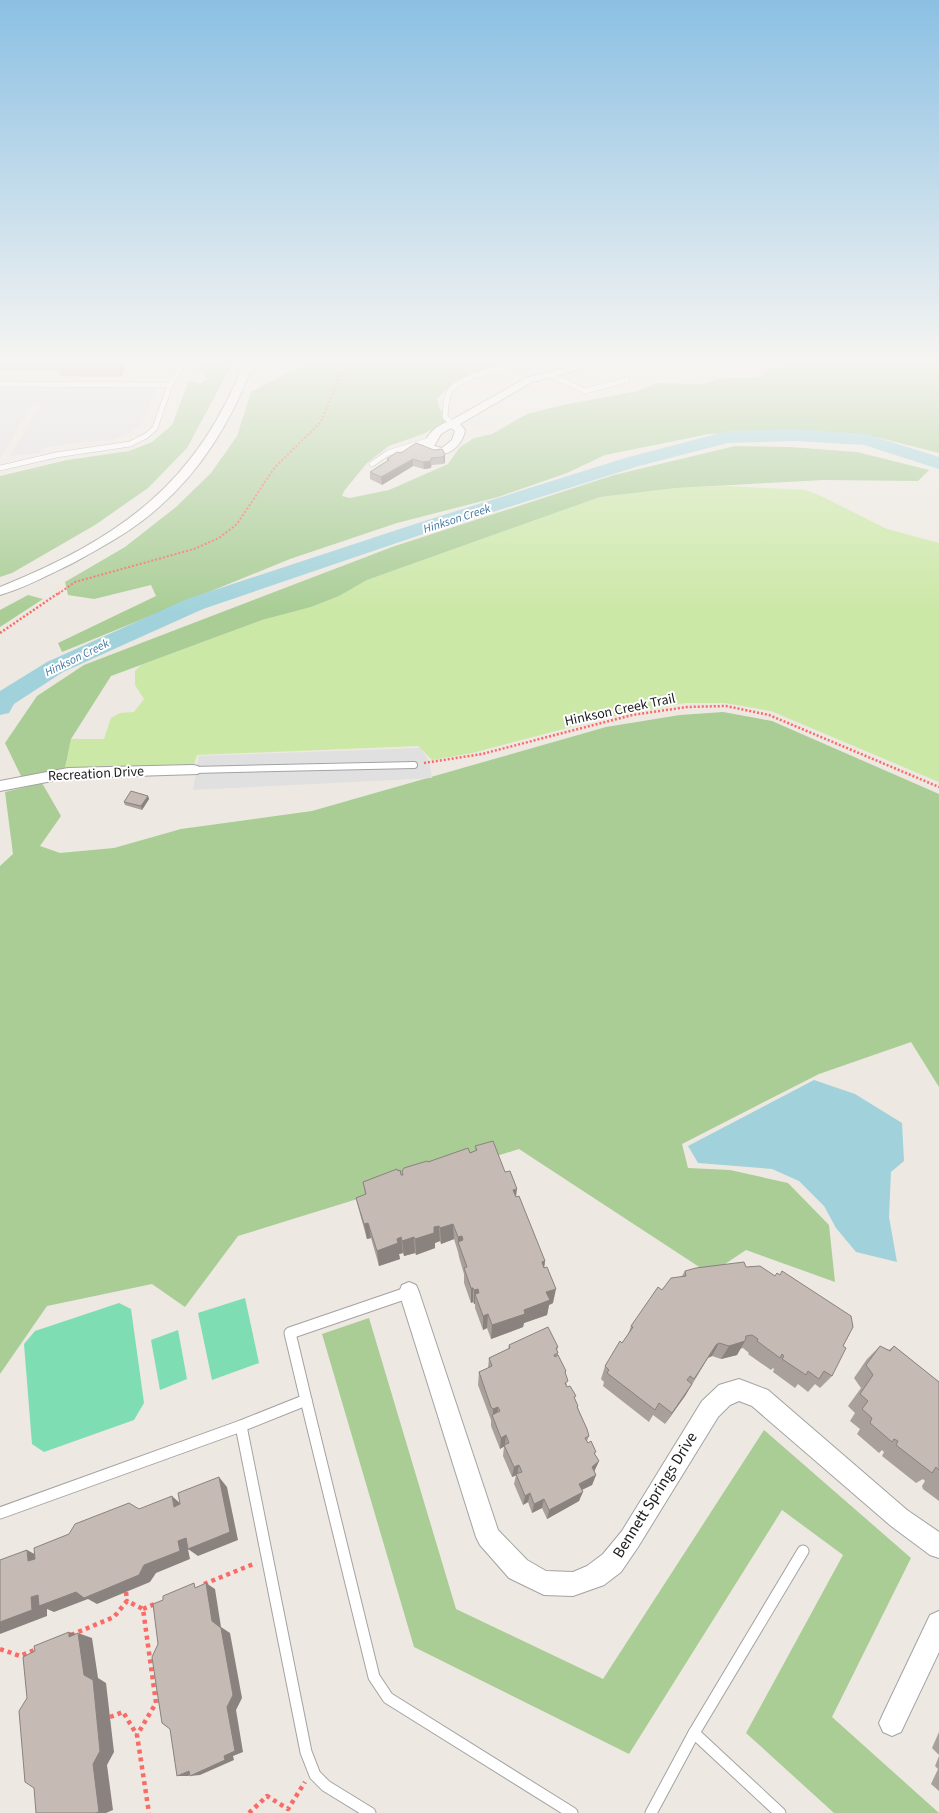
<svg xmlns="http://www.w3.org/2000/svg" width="939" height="1813" viewBox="0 0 939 1813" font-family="'Source Sans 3',sans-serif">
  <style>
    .grass { fill: #cbe8a6 }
    .forest { fill: #a9cd95 }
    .pitch { fill: #7eddb2 }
    .parking { fill: #e0e0e0 }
    .water { fill: #a1d2db }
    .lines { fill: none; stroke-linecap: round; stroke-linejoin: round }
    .river { fill: #a1d2db; fill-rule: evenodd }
    .lane-far3-casing { stroke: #a3a3a3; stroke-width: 6 }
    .lane-far2-casing { stroke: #a3a3a3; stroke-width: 8 }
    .lane-far1-casing { stroke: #a3a3a3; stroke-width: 11 }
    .lane-casing { stroke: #a3a3a3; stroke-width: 13 }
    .street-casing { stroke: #a3a3a3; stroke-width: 2 }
    .path-far2 { stroke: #fa6a66; stroke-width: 2; stroke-dasharray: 2 2; stroke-linecap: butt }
    .path-far1 { stroke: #fa6a66; stroke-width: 2.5; stroke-dasharray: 2 2; stroke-linecap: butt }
    .path { stroke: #fa6a66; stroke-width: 4.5; stroke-dasharray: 4 4; stroke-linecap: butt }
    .lane-far3 { stroke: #fff; stroke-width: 5 }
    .lane-far2 { stroke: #fff; stroke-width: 6 }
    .lane-far1 { stroke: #fff; stroke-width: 9 }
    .lane { stroke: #fff; stroke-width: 11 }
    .street { fill: #fff; fill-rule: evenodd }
    .wall { fill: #a9a09b }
    .shaded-wall { fill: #8a827e }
    .building { fill: #c5bab4; stroke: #8a827e }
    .labels { text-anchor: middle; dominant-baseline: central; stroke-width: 4; stroke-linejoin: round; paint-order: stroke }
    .far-water-label { font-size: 12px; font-style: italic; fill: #467aa2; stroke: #fff }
    .street-label { font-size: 14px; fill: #1c1c1c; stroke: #fff }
    .near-street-label { font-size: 16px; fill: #1c1c1c; stroke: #fff }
  </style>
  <rect width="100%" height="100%" fill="#ede8e1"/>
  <!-- grass -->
  <polygon class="grass" points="725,486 804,490 817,494 887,529 939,543 939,782 771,711 725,703 685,703 601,719 472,753 432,760 418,746 197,755 193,768 65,768 71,739 104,739 111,718 120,713 134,712 144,699 135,685 135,671 141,665 262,620 311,607 339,596 367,580 600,497 676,488"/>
  <!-- forest -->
  <g class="forest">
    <polygon points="197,359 235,359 187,448 148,488 95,525 12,573 0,577 0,476 67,460 129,451 152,442 172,425 189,380 199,384 208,379 194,365"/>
    <polygon points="304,359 555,359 471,373 452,384 437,399 440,409 451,420 423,434 389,446 367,463 344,491 342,496 350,498 389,490 448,464 460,447 474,438 492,434 527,414 563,405 638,391 657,383 704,384 717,379 761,377 769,367 791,364 792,359 939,359 939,453 876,437 792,431 709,434 605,455 567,473 498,497 397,523 290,559 62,652 58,643 156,596 151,585 94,599 68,595 65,582 125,547 176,507 211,473 237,436 251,392 298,367"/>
    <polygon points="735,446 790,447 857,452 929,470 918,481 824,480 676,488 600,497 367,580 339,596 311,607 262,620 111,676 71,739 65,768 22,778 5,743 37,696 84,665 392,547 614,475"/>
    <polygon points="28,595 43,599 0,627 0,610"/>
    <polygon points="723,712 772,721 939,794 939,1087 911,1042 819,1074 682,1144 688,1168 730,1170 788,1183 829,1225 835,1282 746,1250 710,1274 519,1149 238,1236 185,1307 152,1284 47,1306 0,1374 0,866 13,854 5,792 42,783 61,816 40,846 60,853 114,848 181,829 312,811 606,727 680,715"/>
    <polygon points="369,1318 456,1609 603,1679 764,1430 911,1558 832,1717 939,1813 834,1813 746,1733 843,1555 782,1510 629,1754 414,1647 322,1334"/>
  </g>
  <!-- pitch -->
  <g class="pitch">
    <polygon points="245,1298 259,1363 212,1380 198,1313"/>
    <polygon points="119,1303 131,1309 144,1403 134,1420 44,1452 32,1444 24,1344 35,1331"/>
    <polygon points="178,1330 187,1379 160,1390 151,1340"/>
  </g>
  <!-- parking -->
  <g class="parking">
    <polygon points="0,381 159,383 140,428 132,429 129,433 111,441 80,442 42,448 40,453 10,456 40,406 32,405 0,459"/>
    <polygon points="420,748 429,761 432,778 193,790 199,756"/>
  </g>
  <!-- water -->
  <polygon class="water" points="814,1080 855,1094 902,1123 904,1161 891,1172 889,1217 897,1262 856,1252 836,1228 824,1206 799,1181 772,1169 698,1163 688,1146"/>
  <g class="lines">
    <!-- river -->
    <polygon class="river" points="796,429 866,434 939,457 939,469 864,445 796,441 728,443 639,466 429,532 203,609 63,672 14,704 9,713 0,715 0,691 47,662 187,599 415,524 625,458 728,431"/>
    <defs>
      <g id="lane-far3">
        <polyline points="549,374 585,391 627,380"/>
        <polyline points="0,384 170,385"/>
        <path d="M453,424l-8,-7c1,-9 0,-19 5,-26 20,-26 107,-29 138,-31"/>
        <polyline points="372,464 388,453 430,440"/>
        <polyline points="0,468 56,455 130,444 146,436 155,428 170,385 185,359"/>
      </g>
      <polyline id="lane-far2" points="193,770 414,765"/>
      <polyline id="lane-far1" points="398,1296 409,1292"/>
      <g id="lane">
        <polyline points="306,1400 290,1333 401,1295"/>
        <polyline points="241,1426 306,1400 374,1677 388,1698 572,1813"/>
        <polyline points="0,1513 241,1426 306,1752 315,1775 326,1786 370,1813"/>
        <polyline points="694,1733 803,1551"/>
        <polyline points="651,1813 694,1733 780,1813"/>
      </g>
      <g id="street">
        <path d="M245,359h10c-20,55 -51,109 -96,148 -25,23 -57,40 -86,56 -23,11 -48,25 -73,32v-8c119,-48 199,-104 245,-228z"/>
        <path d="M584,359h16l-33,14 -35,9 -72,42 5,6c-3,20 -27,34 -42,17 4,-13 13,-22 27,-26l76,-43 35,-9zM451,428l4,3 -3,9 -10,8 -8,-2 7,-12z"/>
        <polygon points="193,765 198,766 200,770 198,774 68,778 0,791 0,781 68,768"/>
        <polygon points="409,1282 416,1285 419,1292 498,1530 527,1560 546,1571 573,1572 587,1566 603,1554 622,1531 702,1401 719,1385 739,1379 768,1390 907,1510 939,1532 939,1558 930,1555 891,1526 752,1406 739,1401 730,1405 718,1417 638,1547 621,1572 604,1585 573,1596 544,1595 509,1578 480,1545 476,1537 399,1292 402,1285"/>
        <polygon points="939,1611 939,1652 901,1732 892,1736 883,1732 879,1723 883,1714 930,1615"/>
      </g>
    </defs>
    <!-- lane-far3 casing -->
    <use href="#lane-far3" class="lane-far3-casing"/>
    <!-- lane-far2 casing -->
    <use href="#lane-far2" class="lane-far2-casing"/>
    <!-- lane-far1 casing -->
    <use href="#lane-far1" class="lane-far1-casing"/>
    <!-- lane casing -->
    <use href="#lane" class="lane-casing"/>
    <!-- street casing -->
    <use href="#street" class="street-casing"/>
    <!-- path-far2 -->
    <polyline class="path-far2" points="58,594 75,582 194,549 219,538 237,524 275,467 321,422 340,376 351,367 378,359"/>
    <!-- path-far1 -->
    <g class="path-far1">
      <polyline points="0,633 60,592"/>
      <polyline points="424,763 482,754 632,715 687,707 726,706 769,715 939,787"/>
    </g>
    <!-- path -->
    <g class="path">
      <polyline points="204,1584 256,1563"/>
      <polyline points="126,1592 127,1601"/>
      <polyline points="143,1609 157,1603"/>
      <polyline points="71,1635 114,1617 127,1601 143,1609 156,1703 137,1735 149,1813"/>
      <polyline points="0,1649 20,1656 37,1649"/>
      <polyline points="110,1717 123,1712 137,1735"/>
      <polyline points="249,1813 267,1796 288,1809 305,1782"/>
    </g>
    <!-- lane-far3 -->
    <use href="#lane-far3" class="lane-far3"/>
    <!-- lane-far2 -->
    <use href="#lane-far2" class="lane-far2"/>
    <!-- lane-far1 -->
    <use href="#lane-far1" class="lane-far1"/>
    <!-- lane -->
    <use href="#lane" class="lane"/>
    <!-- street -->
    <use href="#street" class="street"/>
  </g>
  <!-- wall -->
  <g class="wall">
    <polygon points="0,359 130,359 121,377 60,376 59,370 0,369"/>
    <polygon points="445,454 445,461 444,464 432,465 431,468 424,469 413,466 382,485 370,479 370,472 387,461 387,459"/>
    <polygon points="148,796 149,799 142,810 125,805 124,802"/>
    <polygon points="475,1146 505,1172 545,1261 544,1268 553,1303 549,1305 547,1315 524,1323 523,1327 491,1339 487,1328 483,1330 475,1308 475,1304 474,1304 473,1302 471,1303 464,1283 464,1274 459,1257 458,1252 454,1239 441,1244 440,1241 435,1243 435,1248 416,1255 415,1253 404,1256 403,1253 399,1254 400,1259 379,1266 371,1238 367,1239 360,1214 356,1198 365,1195 363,1182 398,1171 401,1175 403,1175 402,1171 428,1162 475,1151"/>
    <polygon points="746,1267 843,1346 832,1376 820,1388 815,1384 808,1392 798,1384 795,1388 773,1372 774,1369 773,1368 771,1370 748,1354 749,1353 743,1348 740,1349 737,1355 721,1359 712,1356 708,1358 685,1396 665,1424 653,1415 649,1422 603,1386 604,1382 601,1379 605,1366 628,1335 631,1326 662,1290 682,1276 685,1271"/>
    <polygon points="509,1345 558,1347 557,1350 558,1353 558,1356 566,1371 565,1374 567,1387 575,1399 578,1408 589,1436 587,1441 599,1461 594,1471 596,1475 592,1485 582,1490 579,1501 547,1519 542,1508 532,1513 528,1502 523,1505 514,1484 516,1475 512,1477 503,1456 504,1446 500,1449 491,1426 491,1420 478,1385 479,1372 488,1368 489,1358 508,1349"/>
    <polygon points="880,1346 889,1350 894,1346 939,1382 939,1501 923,1489 922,1486 925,1481 923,1479 916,1483 882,1456 884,1452 882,1450 879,1453 857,1434 860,1429 850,1421 855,1413 848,1406 861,1388 854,1378 867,1359"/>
    <polygon points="939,1732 939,1755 932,1748"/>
    <polygon points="939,1756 939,1791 931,1784 938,1769 935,1766"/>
  </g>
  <!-- shaded-wall -->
  <g class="shaded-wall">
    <polygon points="120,359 130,359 121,377 117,364"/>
    <polygon points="445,454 445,461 444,464 443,457"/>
    <polygon points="431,458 431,468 424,469 423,462"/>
    <polygon points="413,459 413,466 382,485 381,477"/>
    <polygon points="148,796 149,799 142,810 141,806"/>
    <polygon points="517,1189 515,1205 513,1190"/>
    <polygon points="368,1223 371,1238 367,1239 364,1224"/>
    <polygon points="453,1224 454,1239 441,1244 440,1228"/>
    <polygon points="439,1226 440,1241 435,1243 435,1248 416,1255 415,1239 434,1227"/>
    <polygon points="462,1236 462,1251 458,1242 458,1237"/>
    <polygon points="401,1237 403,1253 399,1254 400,1259 379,1266 377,1251 397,1239"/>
    <polygon points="414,1237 415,1253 404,1256 402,1241"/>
    <polygon points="545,1261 543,1276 542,1262"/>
    <polygon points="471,1288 473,1288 473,1302 471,1303"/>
    <polygon points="478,1289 478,1300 475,1294 475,1304 474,1304 474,1290"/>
    <polygon points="556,1289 553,1303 549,1305 547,1315 524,1323 523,1327 491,1339 492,1325 546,1292"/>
    <polygon points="488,1314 487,1328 483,1330 483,1316"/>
    <polygon points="745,1341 737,1355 721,1359 729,1346"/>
    <polygon points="719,1343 712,1356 708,1358 685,1396 665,1424 672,1413 689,1389 716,1345"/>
    <polygon points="498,1407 497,1418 493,1417 493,1409"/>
    <polygon points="506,1435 505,1446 500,1449 501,1438"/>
    <polygon points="599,1461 594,1472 592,1467"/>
    <polygon points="519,1465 517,1475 512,1477 514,1467"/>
    <polygon points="596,1475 592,1485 575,1493 579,1484"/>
    <polygon points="219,1477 227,1487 238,1540 198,1556 188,1549 190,1559 156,1573 150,1582 97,1604 88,1599 54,1612 47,1609 47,1616 0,1634 0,1622 31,1597 38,1595 76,1592 144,1565 178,1541"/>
    <polygon points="583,1492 579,1501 547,1519 549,1510"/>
    <polygon points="530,1493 528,1502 523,1505 525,1496"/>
    <polygon points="172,1496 182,1505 174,1507"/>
    <polygon points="544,1499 542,1508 532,1513 534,1504"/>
    <polygon points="27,1550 42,1558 28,1561"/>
    <polygon points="206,1583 215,1589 221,1627 230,1633 242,1698 236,1710 243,1752 233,1756 234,1760 200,1775 190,1776 224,1756"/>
    <polygon points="69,1632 79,1635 78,1633 92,1638 98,1678 106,1683 114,1752 107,1765 113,1810 106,1813 95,1813 93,1764 84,1675 69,1637"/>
    <polygon points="189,1771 199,1771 188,1776 177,1776"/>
  </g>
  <!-- building -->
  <g class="building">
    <polygon points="59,359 120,359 117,364 57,363"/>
    <polygon points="416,443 434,450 442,449 445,454 443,457 431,458 431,461 423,462 413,459 381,477 370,472 389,460 387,459 397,452 401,453"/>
    <polygon points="131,791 148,796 141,806 124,802"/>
    <polygon points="493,1141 505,1172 510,1171 517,1189 513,1190 516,1197 519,1196 545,1261 542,1262 544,1268 547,1267 556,1289 546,1292 550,1300 524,1310 525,1314 492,1325 488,1314 483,1316 475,1294 479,1293 478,1289 474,1290 473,1288 471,1288 464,1268 467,1267 458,1242 463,1240 462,1236 458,1237 453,1224 440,1228 439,1226 434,1227 434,1233 415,1239 414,1237 402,1241 401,1237 397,1239 398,1243 377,1251 368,1223 364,1224 356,1198 366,1194 363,1182 397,1169 398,1171 400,1170 401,1175 403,1175 402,1171 404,1168 427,1161 428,1162 468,1148 470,1153 477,1150 475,1146"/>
    <polygon points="744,1262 746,1267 760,1266 775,1276 777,1273 780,1275 782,1271 851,1316 853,1327 843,1346 846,1348 832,1376 824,1371 819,1379 808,1371 806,1375 782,1359 784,1356 782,1354 780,1358 757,1341 758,1339 752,1335 746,1336 745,1341 729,1346 719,1343 716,1345 694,1379 690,1376 687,1380 692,1384 672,1413 659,1403 655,1410 607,1373 609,1370 605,1366 620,1341 622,1343 633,1327 631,1326 658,1287 662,1290 671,1278 686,1276 685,1271 696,1268"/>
    <polygon points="548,1327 558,1347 556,1348 558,1353 554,1355 555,1357 558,1355 566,1371 565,1372 568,1381 565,1383 567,1387 570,1386 576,1396 574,1397 578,1406 577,1407 587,1429 589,1436 585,1438 588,1443 591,1441 596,1452 594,1453 599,1461 592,1467 596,1475 579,1484 583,1492 549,1510 544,1499 534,1504 530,1493 525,1496 516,1474 522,1472 519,1465 514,1467 504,1445 509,1443 506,1435 501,1438 492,1415 500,1411 498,1407 493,1409 491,1407 479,1372 492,1366 489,1358 510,1348 509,1345"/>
    <polygon points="880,1346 890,1351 894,1346 939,1382 939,1470 936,1467 932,1473 896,1445 898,1441 894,1439 892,1442 870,1423 872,1418 862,1409 868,1401 860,1394 873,1375 866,1365"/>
    <polygon points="219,1477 230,1532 188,1549 186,1538 178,1541 180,1551 144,1565 139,1575 84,1598 76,1592 39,1606 38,1595 31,1597 32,1610 0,1622 0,1560 27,1550 28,1561 35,1559 34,1548 69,1534 75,1524 129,1503 139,1509 172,1496 174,1507 180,1504 178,1493"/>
    <polygon points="194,1583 195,1588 206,1583 212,1621 221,1628 233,1695 227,1707 235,1751 224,1756 225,1760 190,1776 189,1771 177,1776 170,1729 162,1723 157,1691 152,1657 158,1644 153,1604 163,1600 163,1596"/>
    <polygon points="69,1632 69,1637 78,1633 84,1675 93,1680 100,1751 93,1764 99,1812 95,1813 36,1813 34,1788 25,1782 19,1711 27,1698 23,1657 35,1651 34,1646"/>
  </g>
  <!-- sky -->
  <linearGradient id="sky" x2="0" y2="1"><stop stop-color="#8bc0e3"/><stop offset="0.59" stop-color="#f7f5f2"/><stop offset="1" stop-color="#f7f5f2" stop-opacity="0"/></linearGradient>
  <rect width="939" height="613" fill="url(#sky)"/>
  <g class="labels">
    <!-- far-water labels -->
    <g class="far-water-label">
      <text transform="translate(457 519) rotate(-18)">Hinkson Creek</text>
      <text transform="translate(77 658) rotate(-26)">Hinkson Creek</text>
    </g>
    <!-- street labels -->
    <g class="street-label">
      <text transform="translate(620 710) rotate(-12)">Hinkson Creek Trail</text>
      <text transform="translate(96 774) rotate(-3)">Recreation Drive</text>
    </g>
    <!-- near-street labels -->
    <g class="near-street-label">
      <text transform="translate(655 1495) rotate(-58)">Bennett Springs Drive</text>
    </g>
  </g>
</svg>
